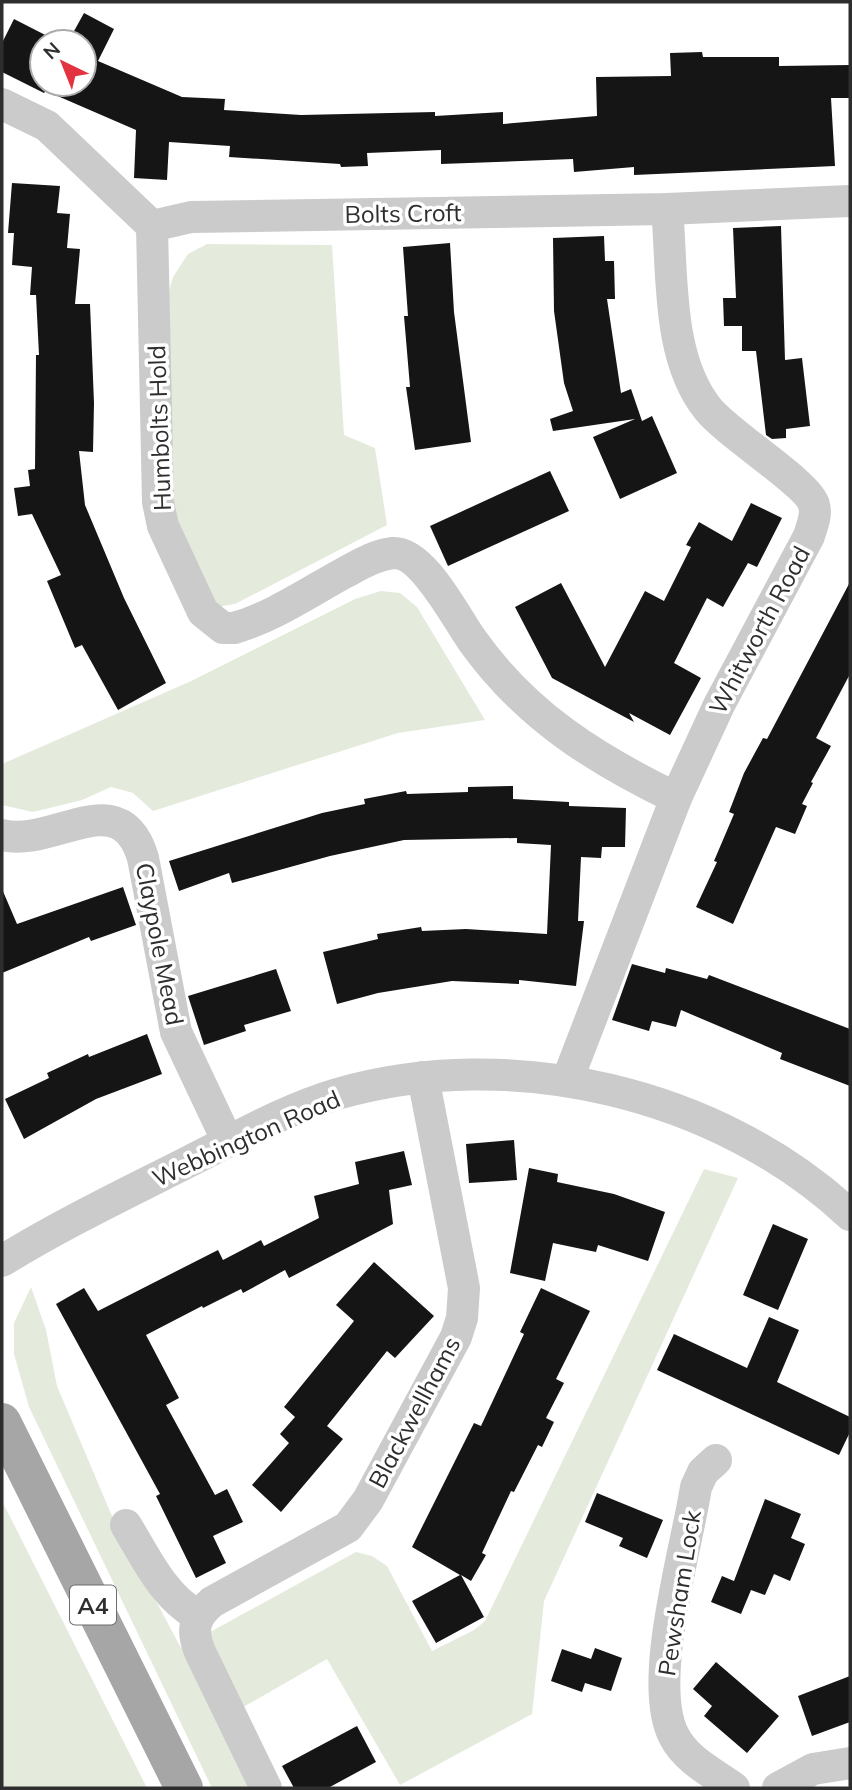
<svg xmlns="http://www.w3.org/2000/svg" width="852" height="1790" viewBox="0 0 852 1790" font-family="Mulish,sans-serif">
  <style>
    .green { fill: #e4ebdc }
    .building { fill: #151515 }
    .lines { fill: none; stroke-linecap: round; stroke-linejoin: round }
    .minor { stroke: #cbcbcb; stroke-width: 32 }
    .primary { stroke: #a6a6a6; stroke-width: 38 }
    .labels { text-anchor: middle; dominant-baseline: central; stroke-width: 7; stroke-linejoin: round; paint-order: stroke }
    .shield { fill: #fff; stroke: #6d6d6d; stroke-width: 2 }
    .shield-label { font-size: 23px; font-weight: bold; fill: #2e2e2e }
    .street-label { font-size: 24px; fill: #2e2e2e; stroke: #fff }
  </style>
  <rect width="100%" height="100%" fill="#fff"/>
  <!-- green -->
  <g class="green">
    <polygon points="207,244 332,245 344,435 375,448 387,525 235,604 217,607 168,506 171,387 167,297 173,277 188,254"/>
    <polygon points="381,591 400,593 417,607 485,720 398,733 153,811 133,793 111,787 82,800 33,812 2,805 2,764 189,682 355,599"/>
    <polygon points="704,1169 738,1178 544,1601 532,1714 400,1785 327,1659 219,1721 249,1788 212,1788 29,1407 14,1354 14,1323 31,1287 46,1330 57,1386 117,1528 181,1648 356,1552 372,1556 387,1566 432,1651 474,1630 485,1621"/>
    <polygon points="2,1501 147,1788 2,1788"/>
  </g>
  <!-- building -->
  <g class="building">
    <polygon points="84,13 114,29 98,61 182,97 225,99 224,110 301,115 435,112 435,116 503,112 503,124 597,116 596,77 671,76 670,53 702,52 703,57 779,57 779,66 850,65 850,98 831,98 835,166 634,175 634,167 574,172 573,159 441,164 441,150 367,153 368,166 341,167 340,164 229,157 230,146 169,142 167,180 134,178 136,130 46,91 44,93 2,72 2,43 14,19 59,42 42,42 42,84 84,84 84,42 68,42"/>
    <polygon points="12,183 60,186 57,213 70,214 67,248 80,249 75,304 90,304 94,403 93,452 79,451 85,505 124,598 166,683 118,710 82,645 75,648 47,581 61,575 32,514 18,516 14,488 30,486 28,470 35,469 36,355 39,355 36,295 30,295 32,267 12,265 14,233 8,233"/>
    <polygon points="781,226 785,360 802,358 810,426 786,429 786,438 772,439 766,435 756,351 742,351 742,326 724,326 723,298 736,298 733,228"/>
    <polygon points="604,236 605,261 614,261 615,299 607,299 621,393 631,389 642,421 652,416 677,473 620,499 593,437 635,419 553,431 550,419 573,411 564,383 554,311 553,238"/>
    <polygon points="450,243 454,312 471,442 415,450 406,387 410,387 404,316 408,316 403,247"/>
    <polygon points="550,471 569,511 448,566 430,526"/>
    <polygon points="751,503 782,518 757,567 748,563 723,607 707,598 674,663 701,678 670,735 629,713 634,722 552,678 515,607 561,583 605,667 645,591 664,601 691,547 686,545 699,522 732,541"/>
    <polygon points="850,582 850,674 816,738 831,746 811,782 813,783 802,804 807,806 795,834 776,827 733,924 696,907 717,862 714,861 734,814 729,812 744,773 763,738 767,739"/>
    <polygon points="513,786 513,799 569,802 569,806 626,808 625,847 602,847 601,858 581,857 578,921 584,921 576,986 519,980 519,984 452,981 378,993 337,1004 323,952 378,939 377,934 421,927 422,931 466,929 547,934 551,845 517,843 517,838 404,840 330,856 232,883 229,873 179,891 169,861 322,813 365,804 364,799 406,791 407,794 468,792 468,787"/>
    <polygon points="123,887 136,925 91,941 89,937 2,973 2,889 17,924"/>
    <polygon points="632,964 665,973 666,968 707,979 709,975 850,1029 850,1086 780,1059 782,1053 681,1010 676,1027 652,1021 649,1031 612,1020"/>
    <polygon points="276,969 291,1011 244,1025 246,1031 204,1045 188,996"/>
    <polygon points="147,1034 162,1074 96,1099 24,1139 5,1099 49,1078 47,1073 88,1054 89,1057"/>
    <polygon points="514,1140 517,1180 469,1183 466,1144"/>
    <polygon points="404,1151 412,1185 389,1190 393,1224 289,1278 285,1270 243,1293 241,1289 203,1308 202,1306 146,1335 179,1398 166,1405 215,1495 227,1489 243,1522 213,1536 226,1563 196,1578 156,1496 160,1494 56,1304 84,1288 98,1311 218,1250 223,1260 261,1240 264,1246 319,1218 314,1196 359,1184 355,1162"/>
    <polygon points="529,1168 558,1174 557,1182 614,1194 665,1212 648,1261 598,1245 596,1252 553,1243 545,1281 510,1273"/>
    <polygon points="773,1224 808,1239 778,1310 743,1295"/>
    <polygon points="374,1262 434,1316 395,1358 387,1351 327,1426 343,1439 281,1512 252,1485 289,1443 280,1434 295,1417 284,1407 354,1321 336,1305"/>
    <polygon points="541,1288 590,1311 556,1379 564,1383 546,1418 554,1422 542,1447 538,1445 514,1492 511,1491 482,1553 486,1555 471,1581 461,1575 484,1617 436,1643 412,1601 460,1575 412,1547 474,1423 481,1426 524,1334 520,1332"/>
    <polygon points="769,1317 799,1330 777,1382 850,1417 850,1432 839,1455 657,1370 674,1334 747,1368"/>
    <polygon points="597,1493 663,1520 647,1558 619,1546 623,1538 585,1522"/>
    <polygon points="765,1499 801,1514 791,1538 805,1544 790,1581 774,1574 765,1595 751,1590 741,1614 711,1602 722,1576 734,1581"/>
    <polygon points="595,1648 622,1658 611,1691 585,1683 582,1692 551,1681 562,1649 591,1659"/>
    <polygon points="716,1662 779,1716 747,1753 704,1716 712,1706 693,1689"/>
    <polygon points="850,1676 850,1722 812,1736 798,1696"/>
    <polygon points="357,1726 376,1762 328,1788 294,1788 282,1766"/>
  </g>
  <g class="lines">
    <!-- minor -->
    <g class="minor">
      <polyline points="2,104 47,126 152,226 191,217 667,209 850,201"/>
      <path d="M152,226l6,276 5,24 40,86 20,16h11c39,-11 75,-36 110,-55 15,-8 31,-18 49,-20 30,-2 63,65 79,87 53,75 123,119 204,158"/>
      <path d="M2,835c52,13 118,-54 141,23l33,174 52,110"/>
      <path d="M567,1081l109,-283 43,-93 90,-169c3,-10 8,-21 5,-31 -5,-21 -85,-70 -106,-96 -42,-52 -35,-137 -41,-200"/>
      <path d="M2,1261c60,-37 123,-67 186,-99 48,-24 98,-53 149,-68 174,-50 381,-2 513,121"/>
      <path d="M716,1460l-13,12 -7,15c-9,60 -50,196 -22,249 12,24 39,37 60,52"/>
      <path d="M126,1525c20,33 37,71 72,91"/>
      <path d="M266,1788l-66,-136c-9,-22 -6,-35 12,-50l136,-75 20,-27 88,-163 6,-19 2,-30 -41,-211"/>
      <polyline points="778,1788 813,1769 850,1763"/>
    </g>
    <!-- primary -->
    <polyline class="primary" points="2,1422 184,1788"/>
  </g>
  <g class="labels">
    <!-- shield labels -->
    <rect class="shield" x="70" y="1585.5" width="46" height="39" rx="5"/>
    <g class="shield-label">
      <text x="93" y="1605">A4</text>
    </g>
    <!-- street labels -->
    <g class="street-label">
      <text transform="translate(403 213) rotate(-1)">Bolts Croft</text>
      <text transform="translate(159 428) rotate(-92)">Humbolts Hold</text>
      <text transform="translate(759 630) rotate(-62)">Whitworth Road</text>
      <text transform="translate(160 944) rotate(79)">Claypole Mead</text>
      <text transform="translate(246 1138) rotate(-24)">Webbington Road</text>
      <text transform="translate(414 1412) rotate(-62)">Blackwellhams</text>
      <text transform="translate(679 1593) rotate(-81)">Pewsham Lock</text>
    </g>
  </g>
  <!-- border -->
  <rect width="852" height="1790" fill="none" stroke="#2e2e2e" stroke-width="7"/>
  <!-- north arrow -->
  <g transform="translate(63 63) rotate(317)"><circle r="33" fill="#ffffff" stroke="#ababab" stroke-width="2"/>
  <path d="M0-5L12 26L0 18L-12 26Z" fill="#e33240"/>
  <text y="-10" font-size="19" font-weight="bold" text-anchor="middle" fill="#2e2e2e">N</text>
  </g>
</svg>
